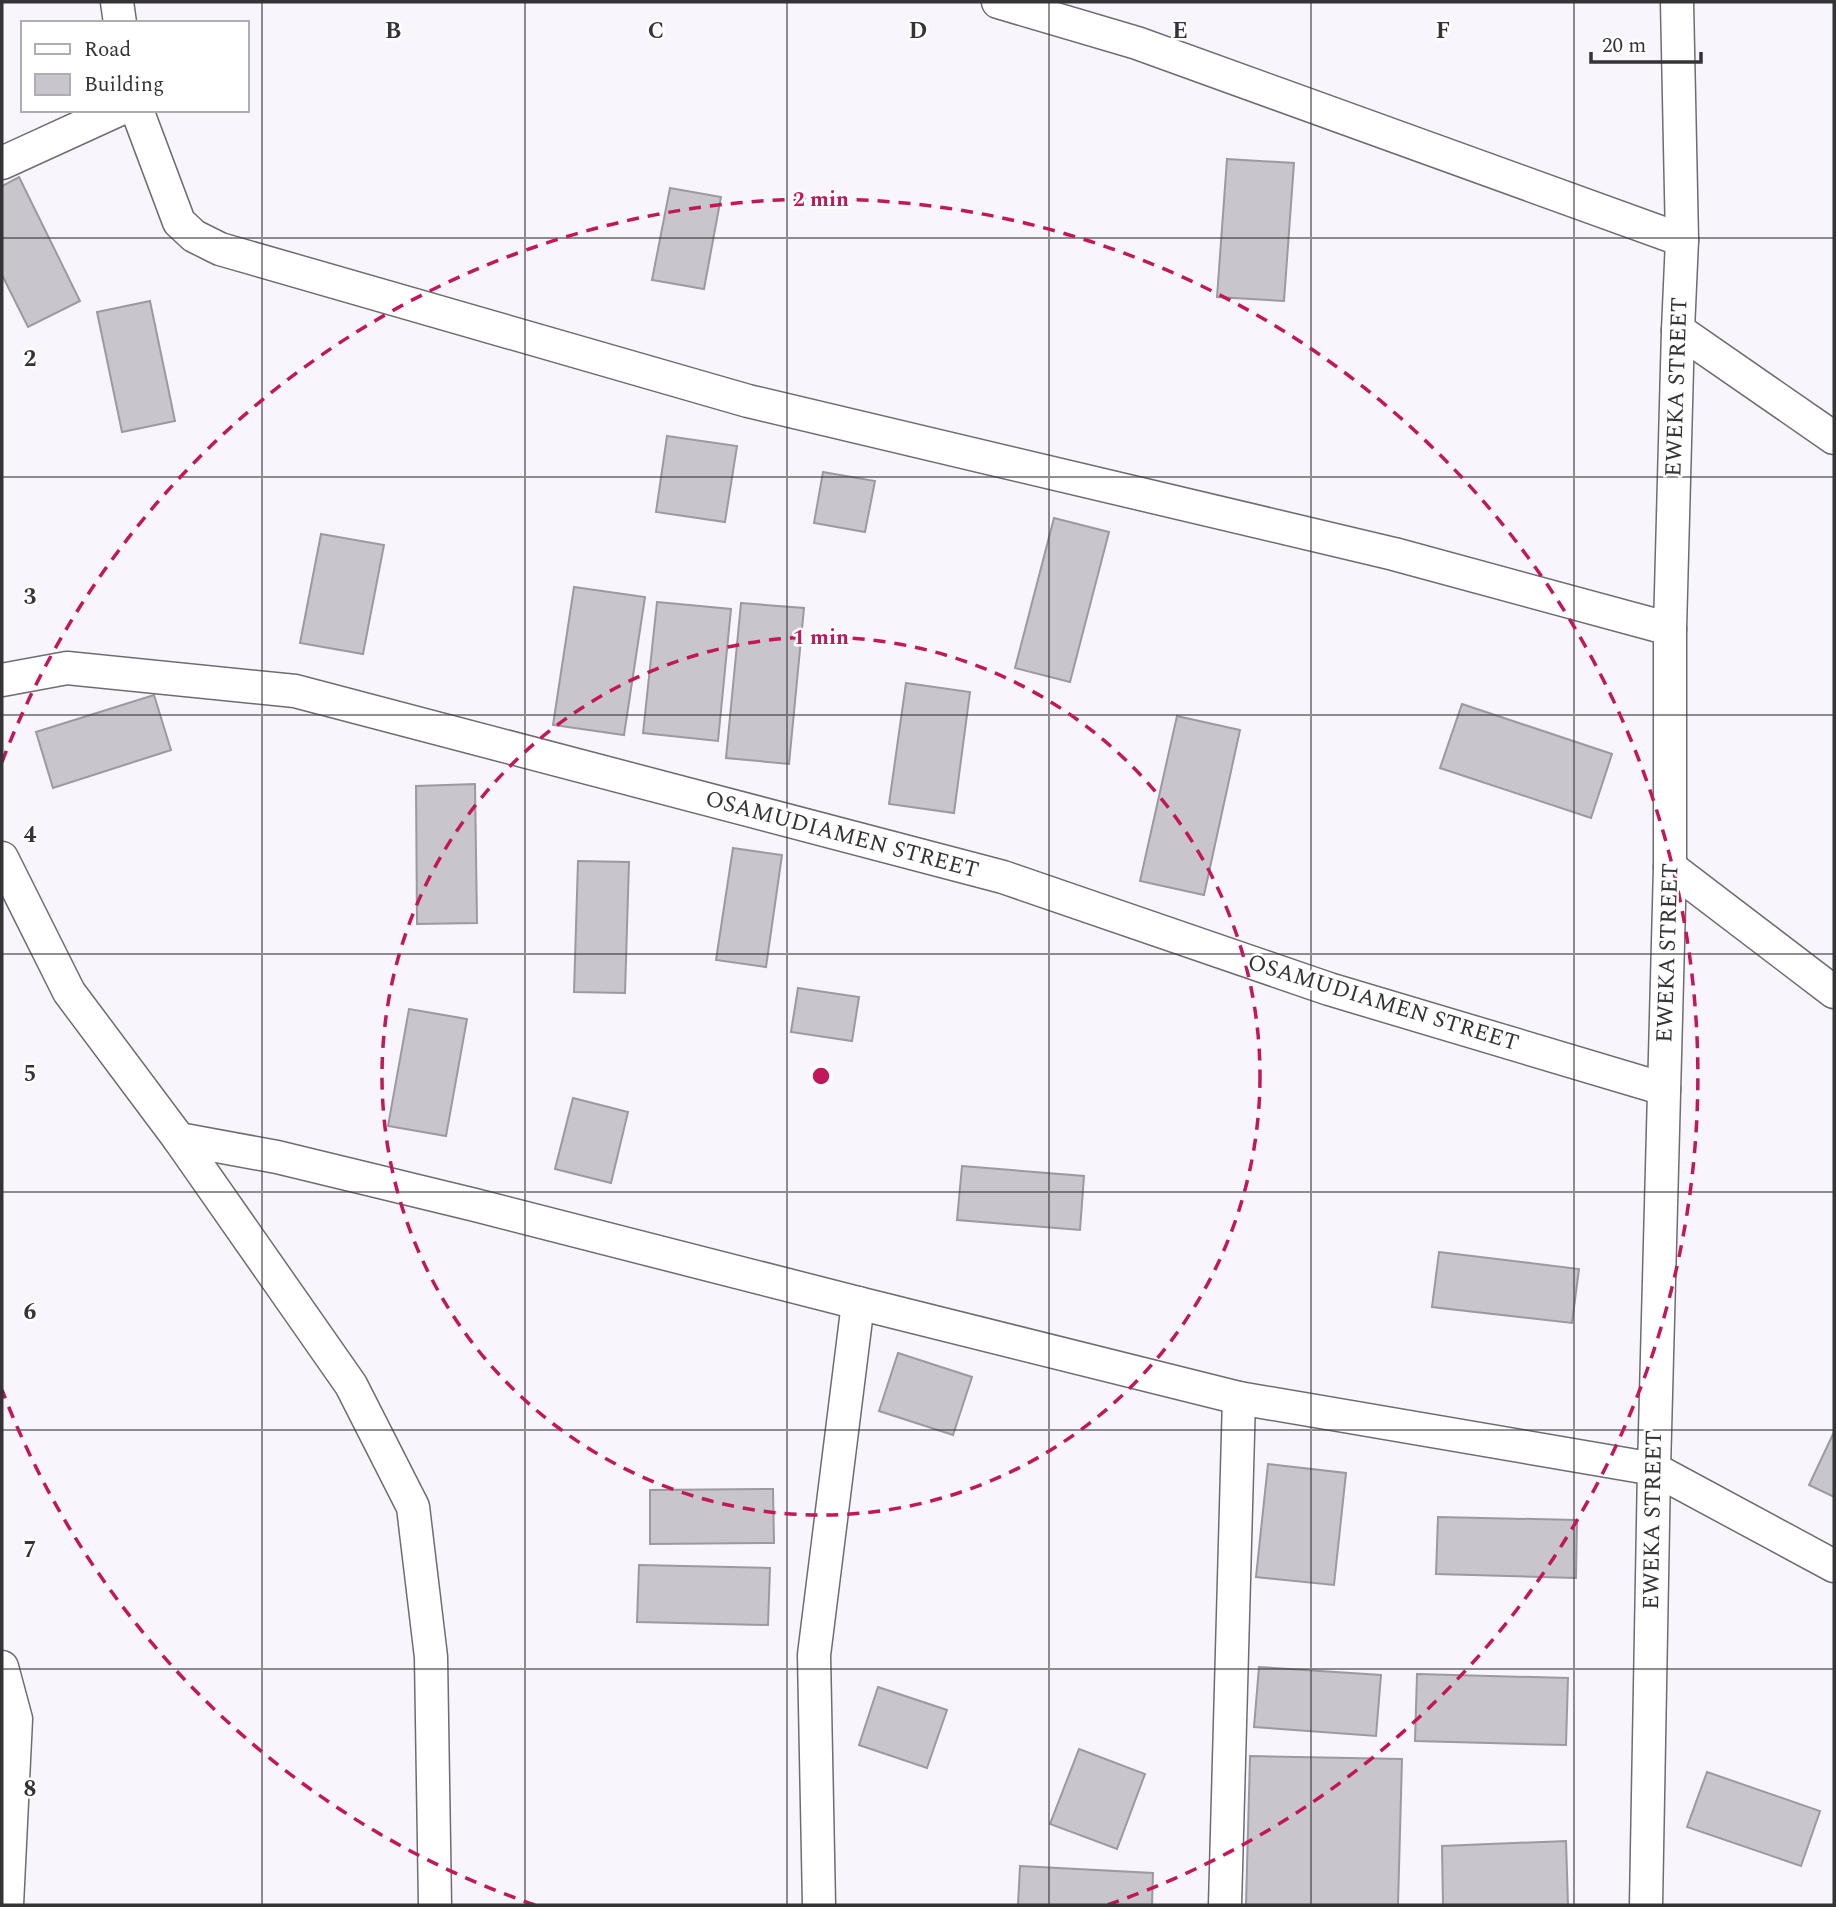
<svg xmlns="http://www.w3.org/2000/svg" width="1836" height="1907" viewBox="0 0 1836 1907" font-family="Spectral,serif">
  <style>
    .building { fill: #c8c5cc; stroke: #9c99a0; stroke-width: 2 }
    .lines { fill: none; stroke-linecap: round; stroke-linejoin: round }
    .street-casing { stroke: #6e6c72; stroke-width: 35 }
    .street { stroke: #fff; stroke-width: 32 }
    .grid { fill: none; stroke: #343336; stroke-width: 2; stroke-opacity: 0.55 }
    .ring { fill: none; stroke: #c2185b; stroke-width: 3.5; stroke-dasharray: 12 9 }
    .labels { text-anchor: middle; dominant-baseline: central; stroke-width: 5; stroke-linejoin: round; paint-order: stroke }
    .street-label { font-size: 23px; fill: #343336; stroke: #fff }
    .grid-label { font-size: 23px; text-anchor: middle; font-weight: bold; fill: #343336; stroke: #fff; stroke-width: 5; stroke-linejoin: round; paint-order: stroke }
    .centre { fill: #c2185b; stroke: #fff; stroke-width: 3.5 }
    .ring-label { font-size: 21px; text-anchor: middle; font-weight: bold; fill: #c2185b; stroke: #fff; stroke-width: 5; stroke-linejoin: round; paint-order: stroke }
  </style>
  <rect width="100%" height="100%" fill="#f8f5fc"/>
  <!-- building -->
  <g class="building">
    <polygon points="1227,159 1294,163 1284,301 1217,297"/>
    <polygon points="19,177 80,301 28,327 2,275 2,186"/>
    <polygon points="670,188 721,197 704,289 652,280"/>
    <polygon points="150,301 175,421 122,432 97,312"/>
    <polygon points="667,436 737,446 725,522 656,512"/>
    <polygon points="823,472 875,481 865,532 814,523"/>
    <polygon points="1054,518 1109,532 1070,682 1015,668"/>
    <polygon points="321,534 384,545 363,654 300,643"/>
    <polygon points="574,587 645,597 624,735 553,725"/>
    <polygon points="657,602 731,609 718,741 643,733"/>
    <polygon points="741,603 804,608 789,764 726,758"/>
    <polygon points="906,683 970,692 954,813 889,804"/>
    <polygon points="154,695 171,750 53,788 36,732"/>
    <polygon points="1462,704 1612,754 1591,818 1440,768"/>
    <polygon points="1177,716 1240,730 1204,895 1140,881"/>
    <polygon points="475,784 477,923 417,924 416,786"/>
    <polygon points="733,848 782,855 766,967 716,960"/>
    <polygon points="578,861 629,862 625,993 574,992"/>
    <polygon points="798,988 859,997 852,1041 791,1032"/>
    <polygon points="409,1009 467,1019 446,1136 388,1126"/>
    <polygon points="573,1098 628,1112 611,1183 555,1169"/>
    <polygon points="962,1166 1084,1176 1080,1230 957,1220"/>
    <polygon points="1439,1252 1579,1269 1572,1323 1432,1307"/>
    <polygon points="898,1353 972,1377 953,1435 879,1411"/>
    <polygon points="1834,1432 1834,1497 1809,1485"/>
    <polygon points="1268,1464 1346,1473 1334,1585 1256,1577"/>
    <polygon points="773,1489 774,1543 650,1544 650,1490"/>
    <polygon points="1438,1517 1577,1520 1576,1578 1436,1574"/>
    <polygon points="639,1565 770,1568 768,1625 637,1622"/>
    <polygon points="1259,1667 1381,1675 1376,1736 1254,1727"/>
    <polygon points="1417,1674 1568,1678 1566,1745 1415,1741"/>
    <polygon points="878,1687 947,1710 927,1768 859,1745"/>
    <polygon points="1079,1749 1145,1774 1117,1849 1050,1824"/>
    <polygon points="1250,1756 1402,1759 1398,1905 1246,1905"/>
    <polygon points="1707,1772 1820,1811 1801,1866 1687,1827"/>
    <polygon points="1566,1841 1568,1905 1443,1905 1442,1846"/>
    <polygon points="1020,1866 1153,1873 1152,1905 1018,1905"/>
  </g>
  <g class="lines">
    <defs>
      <g id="street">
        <polyline points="117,2 120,23"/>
        <polyline points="998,2 1137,43 1682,240"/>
        <polyline points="137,110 179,222 194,236 220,249 748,401 1394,554 1670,629"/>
        <polyline points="2,163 118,110"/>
        <polyline points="1678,330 1834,438"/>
        <polyline points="2,680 67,668 295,691 1003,877 1329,989 1664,1089"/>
        <polyline points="2,858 69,992 179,1139 277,1157 475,1205 858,1303 1239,1398 1654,1469 1834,1566"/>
        <polyline points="1670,867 1834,992"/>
        <polyline points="179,1139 351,1385 413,1507 431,1657 435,1905"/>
        <polyline points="2,1667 16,1719 7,1905"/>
        <polyline points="819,1905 814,1655 858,1303"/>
        <polyline points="1225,1905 1239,1398"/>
        <polyline points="1646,1905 1654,1469 1670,867 1670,629 1678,330 1682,240 1677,2"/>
      </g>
    </defs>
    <!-- street casing -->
    <use href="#street" class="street-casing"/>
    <!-- street -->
    <use href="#street" class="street"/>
  </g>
  <!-- grid -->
  <path class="grid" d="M262,2v1903M525,2v1903M787,2v1903M1049,2v1903M1311,2v1903M1574,2v1903M2,238h1832M2,477h1832M2,715h1832M2,954h1832M2,1192h1832M2,1430h1832M2,1669h1832"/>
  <!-- distance rings -->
  <g class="ring">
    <circle cx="821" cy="1076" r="439"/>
    <path d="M535 1905A877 877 0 0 1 2 1390M2 762A877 877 0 1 1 1107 1905"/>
  </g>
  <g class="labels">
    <!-- street labels -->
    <g class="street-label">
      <text transform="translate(1677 387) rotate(-88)">EWEKA STREET</text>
      <text transform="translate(842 835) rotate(15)">OSAMUDIAMEN STREET</text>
      <text transform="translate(1668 953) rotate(-88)">EWEKA STREET</text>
      <text transform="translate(1383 1003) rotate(17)">OSAMUDIAMEN STREET</text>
      <text transform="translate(1653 1520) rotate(-89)">EWEKA STREET</text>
    </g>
  </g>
  <g class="grid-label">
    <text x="393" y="38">B</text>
    <text x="656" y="38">C</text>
    <text x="918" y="38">D</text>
    <text x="1180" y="38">E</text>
    <text x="1443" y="38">F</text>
    <text x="30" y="366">2</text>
    <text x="30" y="604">3</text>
    <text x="30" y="842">4</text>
    <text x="30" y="1081">5</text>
    <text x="30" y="1319">6</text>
    <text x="30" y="1557">7</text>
    <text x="30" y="1796">8</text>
  </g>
  <circle cx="821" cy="1076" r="10" class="centre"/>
  <g class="ring-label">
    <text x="821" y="206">2 min</text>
    <text x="821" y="644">1 min</text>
  </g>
  <!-- border -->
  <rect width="1836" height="1907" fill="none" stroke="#343336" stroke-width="7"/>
  <!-- legend -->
  <rect x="21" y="21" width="228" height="91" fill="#ffffff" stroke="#aeadaf" stroke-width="2"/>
  <rect x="35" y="44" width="35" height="10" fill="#ffffff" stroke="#aeadaf" stroke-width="2"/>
  <text x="84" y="56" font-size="21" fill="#343336">Road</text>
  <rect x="35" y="74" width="35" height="21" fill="#c8c5cc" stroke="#aeadaf" stroke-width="2"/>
  <text x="84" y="91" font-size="21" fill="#343336">Building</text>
  <!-- scale -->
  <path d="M1591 52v10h110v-10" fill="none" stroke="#343336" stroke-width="3.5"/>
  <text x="1602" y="52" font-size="21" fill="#343336" stroke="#ffffff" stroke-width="5" paint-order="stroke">20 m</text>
</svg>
